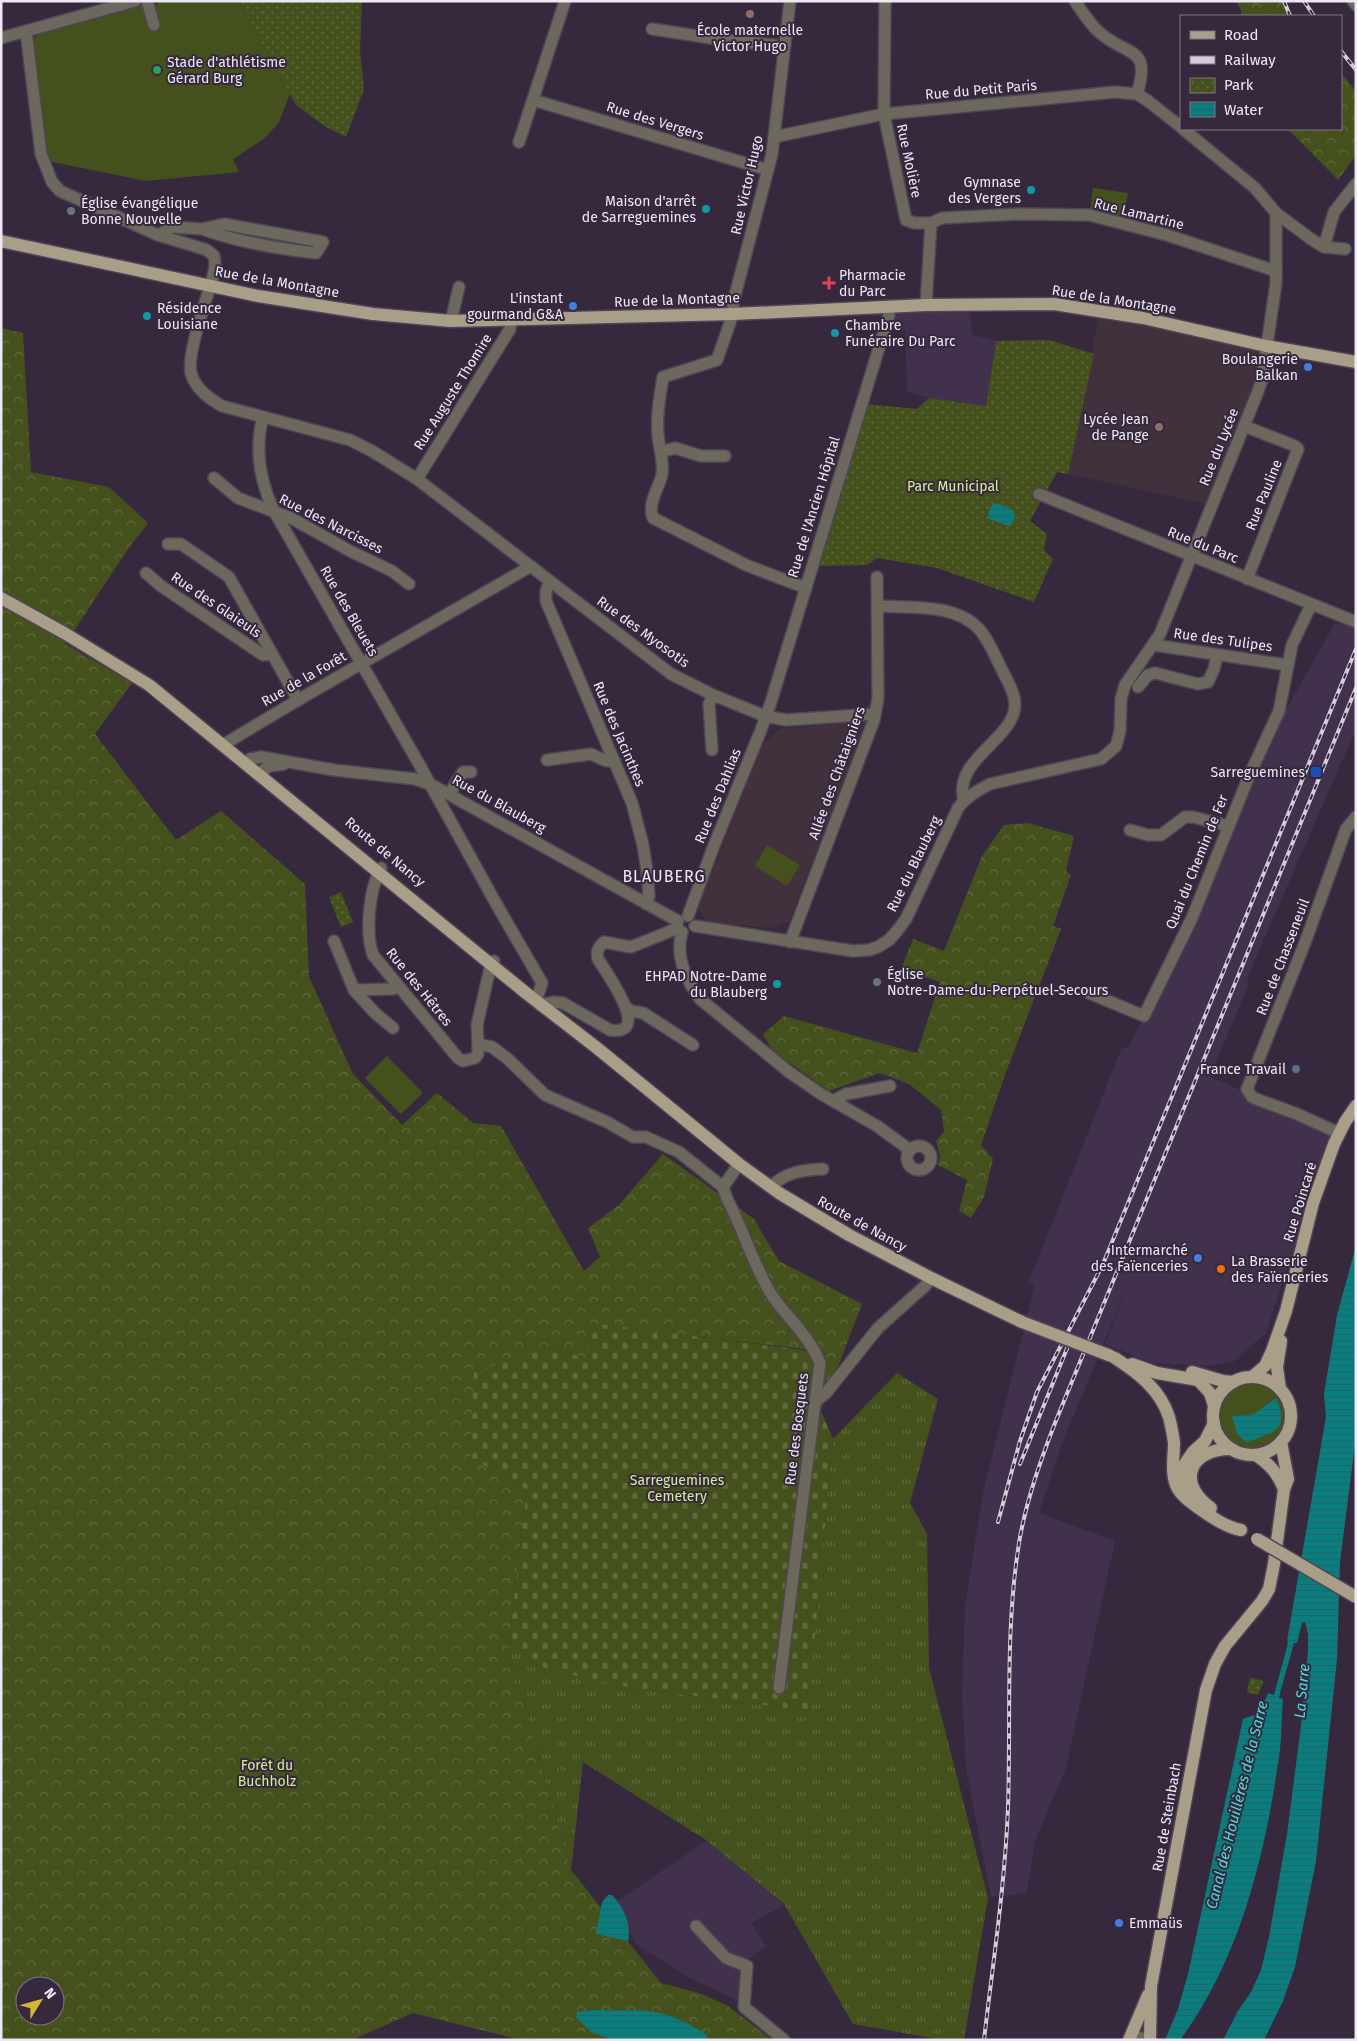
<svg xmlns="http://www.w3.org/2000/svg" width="1357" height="2041" viewBox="0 0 1357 2041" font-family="'Fira Sans',sans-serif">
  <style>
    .built { fill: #41314c }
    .education { fill: #40313d }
    .grass { fill: url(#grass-tufts) }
    .forest { fill: url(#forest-crowns); fill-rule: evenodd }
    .cemetery { fill: url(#cemetery-stones) }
    .park { fill: url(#park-dots) }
    .garden { fill: #45511d }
    .water { fill: url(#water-rules) }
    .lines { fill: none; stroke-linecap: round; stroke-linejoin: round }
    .minor-casing { stroke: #504457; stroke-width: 14 }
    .major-casing { stroke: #504457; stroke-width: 15 }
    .minor { stroke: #6d685d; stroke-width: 11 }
    .major { stroke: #a99f88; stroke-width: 12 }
    .rail-casing { stroke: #d4ccda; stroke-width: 4 }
    .rail { stroke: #36293e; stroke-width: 2; stroke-dasharray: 5.5; stroke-linecap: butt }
    .major-bridge-casing { stroke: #504457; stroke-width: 15; stroke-linecap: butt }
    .major-bridge { stroke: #a99f88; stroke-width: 12 }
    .education-dot { fill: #8d6e63; stroke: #36293e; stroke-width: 2 }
    .leisure-dot { fill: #2e9e5b; stroke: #36293e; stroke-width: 2 }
    .culture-dot { fill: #0f9aa8; stroke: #36293e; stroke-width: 2 }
    .worship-dot { fill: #6b7280; stroke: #36293e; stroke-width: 2 }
    .health-dot { fill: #e0444e; stroke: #36293e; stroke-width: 2 }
    .shop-dot { fill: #3f7fe0; stroke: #36293e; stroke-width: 2 }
    .transit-dot { fill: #1a4fb4; stroke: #36293e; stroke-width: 2 }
    .service-dot { fill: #5c6f8a; stroke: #36293e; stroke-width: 2 }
    .food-dot { fill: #e8710a; stroke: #36293e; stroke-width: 2 }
    .labels { text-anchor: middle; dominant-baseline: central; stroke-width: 4; stroke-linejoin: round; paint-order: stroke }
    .poi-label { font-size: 14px; fill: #eee7f4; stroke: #36293e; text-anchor: end }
    .street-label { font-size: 14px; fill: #eee7f4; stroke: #36293e }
    .park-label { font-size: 14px; fill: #d6ee91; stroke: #36293e }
    .water-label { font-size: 15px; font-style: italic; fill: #4cdcdc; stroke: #36293e }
    .quarter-label { font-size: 16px; letter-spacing: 1px; fill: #eee7f4; stroke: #36293e }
  </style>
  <defs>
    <pattern id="grass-tufts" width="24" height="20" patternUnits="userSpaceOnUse" patternTransform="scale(1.25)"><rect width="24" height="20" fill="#45511d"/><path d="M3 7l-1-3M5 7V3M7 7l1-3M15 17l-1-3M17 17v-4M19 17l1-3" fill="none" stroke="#606a3e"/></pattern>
    <pattern id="forest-crowns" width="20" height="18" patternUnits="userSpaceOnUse" patternTransform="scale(1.25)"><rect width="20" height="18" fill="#45511d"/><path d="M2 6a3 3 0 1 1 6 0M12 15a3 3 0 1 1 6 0" fill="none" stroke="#606a3e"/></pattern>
    <pattern id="cemetery-stones" width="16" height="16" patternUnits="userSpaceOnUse" patternTransform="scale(1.25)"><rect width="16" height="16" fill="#45511d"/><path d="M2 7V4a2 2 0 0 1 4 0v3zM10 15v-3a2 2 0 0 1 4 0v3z" fill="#606a3e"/></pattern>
    <pattern id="park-dots" width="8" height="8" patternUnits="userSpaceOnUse" patternTransform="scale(1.25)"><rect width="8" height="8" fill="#45511d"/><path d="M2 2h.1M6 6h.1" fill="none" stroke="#606a3e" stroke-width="1.8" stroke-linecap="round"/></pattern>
    <pattern id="water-rules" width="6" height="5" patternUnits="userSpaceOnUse" patternTransform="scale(1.25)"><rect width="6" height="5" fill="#097e7f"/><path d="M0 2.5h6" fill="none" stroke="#256467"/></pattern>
  </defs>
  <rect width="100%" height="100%" fill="#36293e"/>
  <!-- built -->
  <g class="built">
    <polygon points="969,311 973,335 996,341 986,406 929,398 907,392 905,331 893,329 895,313"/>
    <polygon points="1356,613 1356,729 1247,978 1249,983 1210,1077 1334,1129 1266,1333 1233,1362 1203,1366 1152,1363 1105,1344 1130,1280 1061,1446 1039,1513 1115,1541 1066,1768 1035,1841 1027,1893 991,1897 966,1768 962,1696 965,1606 983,1493 1035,1285 1028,1283 1122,1047 1128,1048 1144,1018 1289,705 1335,623 1345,626"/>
    <polygon points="707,1840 784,1905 751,1923 766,1946 744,1962 752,1973 747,2005 688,1977 637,1945 630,1933 625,1915 618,1901"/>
  </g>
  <!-- education -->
  <g class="education">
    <polygon points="1099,315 1263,349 1258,379 1211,505 1068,474"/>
    <polygon points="867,721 789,922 771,928 706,922 698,908 762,746 779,729"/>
  </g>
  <!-- grass -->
  <polygon class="grass" points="897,1373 938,1399 910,1503 927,1534 929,1668 988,1898 964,2040 943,2040 853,2024 784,1904 706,1840 583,1762 571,1870 508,1648 628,1687 807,1711 833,1439"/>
  <!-- forest -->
  <g class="forest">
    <polygon points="1236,1 1284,1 1294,16 1241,16 1241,10"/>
    <polygon points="1341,73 1356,91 1356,155 1338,180 1288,129 1341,129"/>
    <path d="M1,328l22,5 8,139 78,15 39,36 -20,26 -63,95 67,39 -37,51 81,106 45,-29 84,73 4,93 44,97 49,51 35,-32 36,30 28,3 83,145 16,-14 -12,-29 31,-23 44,-51 91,65 25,42 83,43 -41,107 -11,-61 -219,-26 -6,33 -38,-8 -77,108 57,33 -19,158 63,222 90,113 41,11 26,12 44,34h-251l-108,-27 -61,27h-351zM25,1986h30v30h-30z"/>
    <polygon points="1028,823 1074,836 1066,871 1071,875 1053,926 1061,929 1006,1072 981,1145 993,1159 984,1197 971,1218 959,1211 967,1180 938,1165 940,1156 936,1141 944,1132 941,1110 909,1084 880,1073 829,1091 772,1050 763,1034 784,1016 917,1053 940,982 901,969 913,939 944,951 982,856 1004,825"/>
  </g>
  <!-- cemetery -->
  <polygon class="cemetery" points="591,1323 810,1351 821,1411 833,1439 808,1711 628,1687 549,1670 508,1648 527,1490 470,1457 474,1372 547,1349 585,1357"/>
  <!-- park -->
  <g class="park">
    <polygon points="238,1 362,1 360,51 364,89 346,137 326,127 296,105"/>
    <polygon points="1049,340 1094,354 1068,474 1057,472 1030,521 1047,534 1044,550 1053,559 1034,602 937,568 877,558 867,565 817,566 866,404 917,409 929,398 986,406 996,341"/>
    <polygon points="341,892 353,922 341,927 329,897"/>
    <polygon points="1250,1678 1262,1680 1263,1682 1258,1695 1247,1692"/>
  </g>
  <!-- garden -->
  <g class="garden">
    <polygon points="158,1 238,1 290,94 279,122 265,138 233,159 239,172 146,181 48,161 33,44 35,37 39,33 141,4 143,8 158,4"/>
    <polygon points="1093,188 1128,193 1124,216 1090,211"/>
    <polygon points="767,845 800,865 787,886 755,866"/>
    <polygon points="387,1056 423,1093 401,1114 365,1078"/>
    <circle cx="1252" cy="1416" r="33"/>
  </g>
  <!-- water -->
  <g class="water">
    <path d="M997,503l17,8 1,7 -5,8 -21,-7c-1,-7 0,-10 4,-15z"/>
    <path d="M1356,1246v190l-16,126 -3,97 -21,202 -21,106 -12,34 -19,39h-41l15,-29 13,-19 10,-22 8,-33 18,-103 14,-108 7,-77v-15l-3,-12 -3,1 -5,20h-3l-14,50 -1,5 4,1c-2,21 -1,43 -5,64 -14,97 -39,197 -98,277h-15l13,-31 10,-35 55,-255 17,-6 8,-20 6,2 13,-48 1,-6h-1l39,-224 -2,-23 13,-79z"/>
    <path d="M1276,1398c14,33 -2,33 -29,45l-10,-9 -5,-18 22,-2z"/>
    <path d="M608,1895h4c11,11 20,30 16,46l-32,-7 6,-32z"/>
    <path d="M599,2010c18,2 37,-1 55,2 18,2 36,13 52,22l2,6h-94l-23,-8 -15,-15 1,-5z"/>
  </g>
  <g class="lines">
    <defs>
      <g id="minor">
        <polyline points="147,1 154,25"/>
        <path d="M790,1l-18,153 -39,149v11l-16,46 -54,17c-3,19 -7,39 -5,58 1,13 6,26 4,39 -3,15 -15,29 -9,44l93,47 60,23"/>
        <polyline points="885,1 884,114 906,220 915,223 931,223 926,305"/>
        <path d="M1075,1c7,11 14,22 24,31 28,25 53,13 38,62"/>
        <polyline points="1353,1 1356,5"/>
        <polyline points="652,29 724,40 783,46"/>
        <path d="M26,31l15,123 11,28 8,9 98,44 49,15 7,6c3,13 -2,21 -5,34 -6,18 -22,66 -18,83 4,16 19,26 31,33l128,34 22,11 45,28 254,195 42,21 52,21 21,4 89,-6"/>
        <polyline points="1,38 135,1"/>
        <polyline points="533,100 768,170"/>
        <polyline points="774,137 884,114 1115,92 1137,94 1148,101 1181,127"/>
        <polyline points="519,142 565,1"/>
        <polyline points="1276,213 1311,239 1324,247 1345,249"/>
        <polyline points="931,223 942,218 1020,214 1089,215 1167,235 1276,271"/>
        <path d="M158,235l15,-8 29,2 22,-5 99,18 -7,11c-38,-4 -78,-11 -114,-24"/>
        <polyline points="1324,247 1334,212 1356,184"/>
        <polyline points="451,321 459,287"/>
        <path d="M263,417c-9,33 -3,64 11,94l145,253 79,143 44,76 -6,18"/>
        <polyline points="1244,426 1295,446 1298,449 1247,579"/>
        <polyline points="661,452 675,448 701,456 725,456"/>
        <polyline points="214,478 238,498 291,518 350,551 392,571 409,584"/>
        <polyline points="417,479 510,329 511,321"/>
        <polyline points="1039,494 1356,622"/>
        <polyline points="168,544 181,544 229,577 298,700"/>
        <polyline points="146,573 161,586 263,655 272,654"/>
        <polyline points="550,581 546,591 546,601 632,803 643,845 647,871 649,896 646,904"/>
        <path d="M878,606c32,2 77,-3 101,23 11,12 17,30 24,43 7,14 16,28 10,43 -10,28 -60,49 -49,86"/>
        <polyline points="1154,645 1287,665"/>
        <polyline points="1138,687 1148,675 1155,673 1198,684 1208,682 1214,669 1217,655"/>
        <polyline points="223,745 298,700 531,566"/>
        <polyline points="712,750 709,704 713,695"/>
        <polyline points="547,760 591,754 604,760 615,762"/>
        <polyline points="245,764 250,759 261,757 334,770 415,779 430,784 678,921"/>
        <polyline points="258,775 269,766 284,764"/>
        <polyline points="449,794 463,772 471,772"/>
        <polyline points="1130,830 1148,835 1161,835 1185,817 1193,817 1229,826"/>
        <path d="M381,868c-12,21 -16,65 -8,87l85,103 5,3 12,-3 3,-4v-10"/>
        <polyline points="688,916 713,848 761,730 771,702 889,315 888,306"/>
        <path d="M695,926l158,25 16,-1 9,-3 11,-7 8,-9 9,-12 52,-111c9,-12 19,-17 32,-24l111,-25 15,-13 4,-15 1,-32 4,-14 35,-51 97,-240 5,-14 14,-97v-70l-21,-25 -72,-59"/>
        <path d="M682,932c-7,24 4,48 18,67l89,73 32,22 56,32 33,24"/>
        <polyline points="334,941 354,990 393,989 398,986"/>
        <polyline points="790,942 874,720 878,698 877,577"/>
        <polyline points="494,961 491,964 477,1025 478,1044 492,1047 508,1059 545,1095 607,1122 633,1137 646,1137 679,1152 723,1187"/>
        <polyline points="354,990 375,1013 393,1028"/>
        <polyline points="1089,993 1144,1016 1192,918 1249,776 1279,711 1292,645 1311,605"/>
        <path d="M540,1005l13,-3 10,1 47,27c44,7 -5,-59 -12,-71 -2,-8 0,-11 6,-17l27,5 47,-19"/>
        <polyline points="626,1007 631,1011 643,1013 693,1045"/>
        <polyline points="833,1101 846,1094 890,1086"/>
        <polyline points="1339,1133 1297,1114 1259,1100 1252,1097 1247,1089 1306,940 1346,829 1356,817"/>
        <circle cx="919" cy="1158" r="12"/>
        <path d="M739,1164l-16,23 4,12c16,30 26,65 44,95 16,24 38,41 49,69l-41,325"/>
        <path d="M771,1187c14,-15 32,-17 52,-18"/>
        <polyline points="816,1401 826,1393 878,1328 925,1286 931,1278"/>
        <polyline points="696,1926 726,1958 747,1966 744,2007 784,2040"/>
        <polyline points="1132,2036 1151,2040"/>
      </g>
      <g id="major">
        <polyline points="1,241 258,296 373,314 451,321 733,314 926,305 1054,304 1143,318 1266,346 1356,362"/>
        <polyline points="1,598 66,634 149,685 526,993 597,1048 739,1164 779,1193 849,1235 931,1278 1022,1322"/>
        <path d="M1115,1358c23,15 45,31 54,59 2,8 4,17 5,26 0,15 -4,32 4,46 5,9 14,14 22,20 13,9 26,18 41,21"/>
        <polyline points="1132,1364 1157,1373 1198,1380 1210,1393 1214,1406"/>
        <polyline points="1192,1372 1223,1381 1233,1382"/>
        <polyline points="1252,1377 1265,1366 1272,1351 1286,1311 1313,1203 1334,1144 1345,1122 1356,1106"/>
        <circle cx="1252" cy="1416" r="39"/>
        <polyline points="1280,1389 1277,1367 1281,1341"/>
        <path d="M1256,1455c14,10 21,17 28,34"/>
        <polyline points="1185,1489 1183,1482 1184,1465 1193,1452 1205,1441 1214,1423"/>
        <path d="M1211,1508c-35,-25 -22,-59 20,-59"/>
        <polyline points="1129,2040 1148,1995"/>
        <polyline points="1150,2040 1151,1986 1206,1690 1215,1664 1225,1646 1262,1601 1269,1589 1274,1564 1284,1489 1288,1479 1281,1442"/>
      </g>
    </defs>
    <!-- minor casing -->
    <use href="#minor" class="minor-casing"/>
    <!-- major casing -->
    <use href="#major" class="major-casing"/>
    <!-- minor -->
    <use href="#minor" class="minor"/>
    <!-- major -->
    <use href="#major" class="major"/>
    <defs>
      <g id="rail">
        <polyline points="1284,1 1290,16"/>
        <polyline points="1304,1 1314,16"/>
        <polyline points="1341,51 1356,70"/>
        <polyline points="1020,1464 1068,1346"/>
        <polyline points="998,1522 1020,1441 1037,1392 1103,1264 1356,649"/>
        <path d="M984,2040c9,-78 21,-155 24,-233 3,-88 -3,-177 11,-264 7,-42 21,-81 36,-120l301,-735"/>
      </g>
    </defs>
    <!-- rail casing -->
    <use href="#rail" class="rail-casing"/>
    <!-- rail -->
    <use href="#rail" class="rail"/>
    <defs>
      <g id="major-bridge">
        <polyline points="1022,1322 1111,1356"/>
        <polyline points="1257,1539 1356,1597"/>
      </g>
    </defs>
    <!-- major-bridge casing -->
    <use href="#major-bridge" class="major-bridge-casing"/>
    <!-- major-bridge -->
    <use href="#major-bridge" class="major-bridge"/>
  </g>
  <!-- markers -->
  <g class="education-dot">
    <circle cx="750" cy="14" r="5"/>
    <circle cx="1159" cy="427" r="5"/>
  </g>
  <circle class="leisure-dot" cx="157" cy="70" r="5"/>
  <g class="culture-dot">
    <circle cx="1031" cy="190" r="5"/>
    <circle cx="706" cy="209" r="5"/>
    <circle cx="147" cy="316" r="5"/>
    <circle cx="835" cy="333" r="5"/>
    <circle cx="777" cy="984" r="5"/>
  </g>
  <g class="worship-dot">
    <circle cx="71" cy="211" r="5"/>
    <circle cx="877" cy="982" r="5"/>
  </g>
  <path class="health-dot" d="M826.5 275.5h5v5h5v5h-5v5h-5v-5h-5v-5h5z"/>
  <g class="shop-dot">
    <circle cx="573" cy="306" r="5"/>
    <circle cx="1308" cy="367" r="5"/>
    <circle cx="1198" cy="1258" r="5"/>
    <circle cx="1119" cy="1923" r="5"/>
  </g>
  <rect class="transit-dot" x="1310" y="766" width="12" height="12" rx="2.5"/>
  <circle class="service-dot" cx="1296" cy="1069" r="5"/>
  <circle class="food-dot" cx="1221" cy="1269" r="5"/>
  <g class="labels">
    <!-- poi labels -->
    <g class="poi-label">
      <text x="750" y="30" text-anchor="middle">École maternelle<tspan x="750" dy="16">Victor Hugo</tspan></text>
      <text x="167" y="62" text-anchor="start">Stade d'athlétisme<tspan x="167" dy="16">Gérard Burg</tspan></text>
      <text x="1021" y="182">Gymnase<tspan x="1021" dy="16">des Vergers</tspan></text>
      <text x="696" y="201">Maison d'arrêt<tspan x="696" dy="16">de Sarreguemines</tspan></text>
      <text x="81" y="203" text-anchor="start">Église évangélique<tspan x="81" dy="16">Bonne Nouvelle</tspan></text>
      <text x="839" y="275" text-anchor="start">Pharmacie<tspan x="839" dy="16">du Parc</tspan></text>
      <text x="563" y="298">L'instant<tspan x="563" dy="16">gourmand G&amp;A</tspan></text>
      <text x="157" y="308" text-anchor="start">Résidence<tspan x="157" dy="16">Louisiane</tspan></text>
      <text x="845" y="325" text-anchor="start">Chambre<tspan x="845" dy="16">Funéraire Du Parc</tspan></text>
      <text x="1298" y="359">Boulangerie<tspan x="1298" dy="16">Balkan</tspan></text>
      <text x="1149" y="419">Lycée Jean<tspan x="1149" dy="16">de Pange</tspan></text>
      <text x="1305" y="772">Sarreguemines</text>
      <text x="887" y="974" text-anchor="start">Église<tspan x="887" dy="16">Notre-Dame-du-Perpétuel-Secours</tspan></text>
      <text x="767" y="976">EHPAD Notre-Dame<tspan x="767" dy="16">du Blauberg</tspan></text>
      <text x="1286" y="1069">France Travail</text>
      <text x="1188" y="1250">Intermarché<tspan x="1188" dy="16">des Faïenceries</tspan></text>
      <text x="1231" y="1261" text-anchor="start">La Brasserie<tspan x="1231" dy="16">des Faïenceries</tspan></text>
      <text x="1129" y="1923" text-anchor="start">Emmaüs</text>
    </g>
    <!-- street labels -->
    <g class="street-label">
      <text transform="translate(981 90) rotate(-5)">Rue du Petit Paris</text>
      <text transform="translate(655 121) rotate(17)">Rue des Vergers</text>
      <text transform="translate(909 161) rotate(78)">Rue Molière</text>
      <text transform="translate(747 185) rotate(-77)">Rue Victor Hugo</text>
      <text transform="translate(1139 214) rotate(14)">Rue Lamartine</text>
      <text transform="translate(277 282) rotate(10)">Rue de la Montagne</text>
      <text transform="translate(677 300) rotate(-2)">Rue de la Montagne</text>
      <text transform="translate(1114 300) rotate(9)">Rue de la Montagne</text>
      <text transform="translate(453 392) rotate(-58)">Rue Auguste Thomire</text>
      <text transform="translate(1219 447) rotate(-68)">Rue du Lycée</text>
      <text transform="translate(1264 495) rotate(-68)">Rue Pauline</text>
      <text transform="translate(814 507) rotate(-73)">Rue de l'Ancien Hôpital</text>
      <text transform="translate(331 524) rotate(27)">Rue des Narcisses</text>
      <text transform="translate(1203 545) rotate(22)">Rue du Parc</text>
      <text transform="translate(216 605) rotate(34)">Rue des Glaieuls</text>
      <text transform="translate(349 611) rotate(60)">Rue des Bleuets</text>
      <text transform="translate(643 632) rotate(36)">Rue des Myosotis</text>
      <text transform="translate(1223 640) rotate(8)">Rue des Tulipes</text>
      <text transform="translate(304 679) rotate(-30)">Rue de la Forêt</text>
      <text transform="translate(619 734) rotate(67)">Rue des Jacinthes</text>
      <text transform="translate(837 773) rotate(-70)">Allée des Châtaigniers</text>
      <text transform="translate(718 796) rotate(-68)">Rue des Dahlias</text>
      <text transform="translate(499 804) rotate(29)">Rue du Blauberg</text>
      <text transform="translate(385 852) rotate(40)">Route de Nancy</text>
      <text transform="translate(1197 862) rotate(-68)">Quai du Chemin de Fer</text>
      <text transform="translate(914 864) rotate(-64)">Rue du Blauberg</text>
      <text transform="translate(1283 957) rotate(-69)">Rue de Chasseneuil</text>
      <text transform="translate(419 987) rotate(51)">Rue des Hêtres</text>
      <text transform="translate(1300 1202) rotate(-73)">Rue Poincaré</text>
      <text transform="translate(862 1224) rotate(29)">Route de Nancy</text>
      <text transform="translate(797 1429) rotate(-83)">Rue des Bosquets</text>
      <text transform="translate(1167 1817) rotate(-80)">Rue de Steinbach</text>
    </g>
    <!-- park labels -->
    <g class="park-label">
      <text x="953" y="486">Parc Municipal</text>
      <text x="677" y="1480">Sarreguemines<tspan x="677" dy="16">Cemetery</tspan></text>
      <text x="267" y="1765">Forêt du<tspan x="267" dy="16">Buchholz</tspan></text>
    </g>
    <!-- water labels -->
    <g class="water-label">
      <text transform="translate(1302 1691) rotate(-85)">La Sarre</text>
      <text transform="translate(1237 1805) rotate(-76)">Canal des Houillères de la Sarre</text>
    </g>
    <!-- quarter labels -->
    <g class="quarter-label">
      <text x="664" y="876">BLAUBERG</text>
    </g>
  </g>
  <!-- border -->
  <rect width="1357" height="2041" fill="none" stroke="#eee7f4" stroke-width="5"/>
  <!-- legend -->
  <rect x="1180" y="15" width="162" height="115" fill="#36293e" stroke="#807587"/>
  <rect x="1190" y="31" width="25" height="8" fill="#a99f88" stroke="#807587"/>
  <text x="1224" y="40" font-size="15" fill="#eee7f4">Road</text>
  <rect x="1190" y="56" width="25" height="8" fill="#d4ccda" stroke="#807587"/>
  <text x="1224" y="65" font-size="15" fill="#eee7f4">Railway</text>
  <rect x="1190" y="78" width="25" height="15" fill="url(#park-dots)" stroke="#807587"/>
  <text x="1224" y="90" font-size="15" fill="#eee7f4">Park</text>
  <rect x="1190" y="102" width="25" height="15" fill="url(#water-rules)" stroke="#807587"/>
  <text x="1224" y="115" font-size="15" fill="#eee7f4">Water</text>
  <!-- north arrow -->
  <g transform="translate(40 2001) rotate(53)"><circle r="24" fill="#36293e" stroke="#807587"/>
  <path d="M0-4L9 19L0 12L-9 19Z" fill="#d3b635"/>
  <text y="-8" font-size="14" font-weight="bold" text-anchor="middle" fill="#eee7f4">N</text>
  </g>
</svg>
